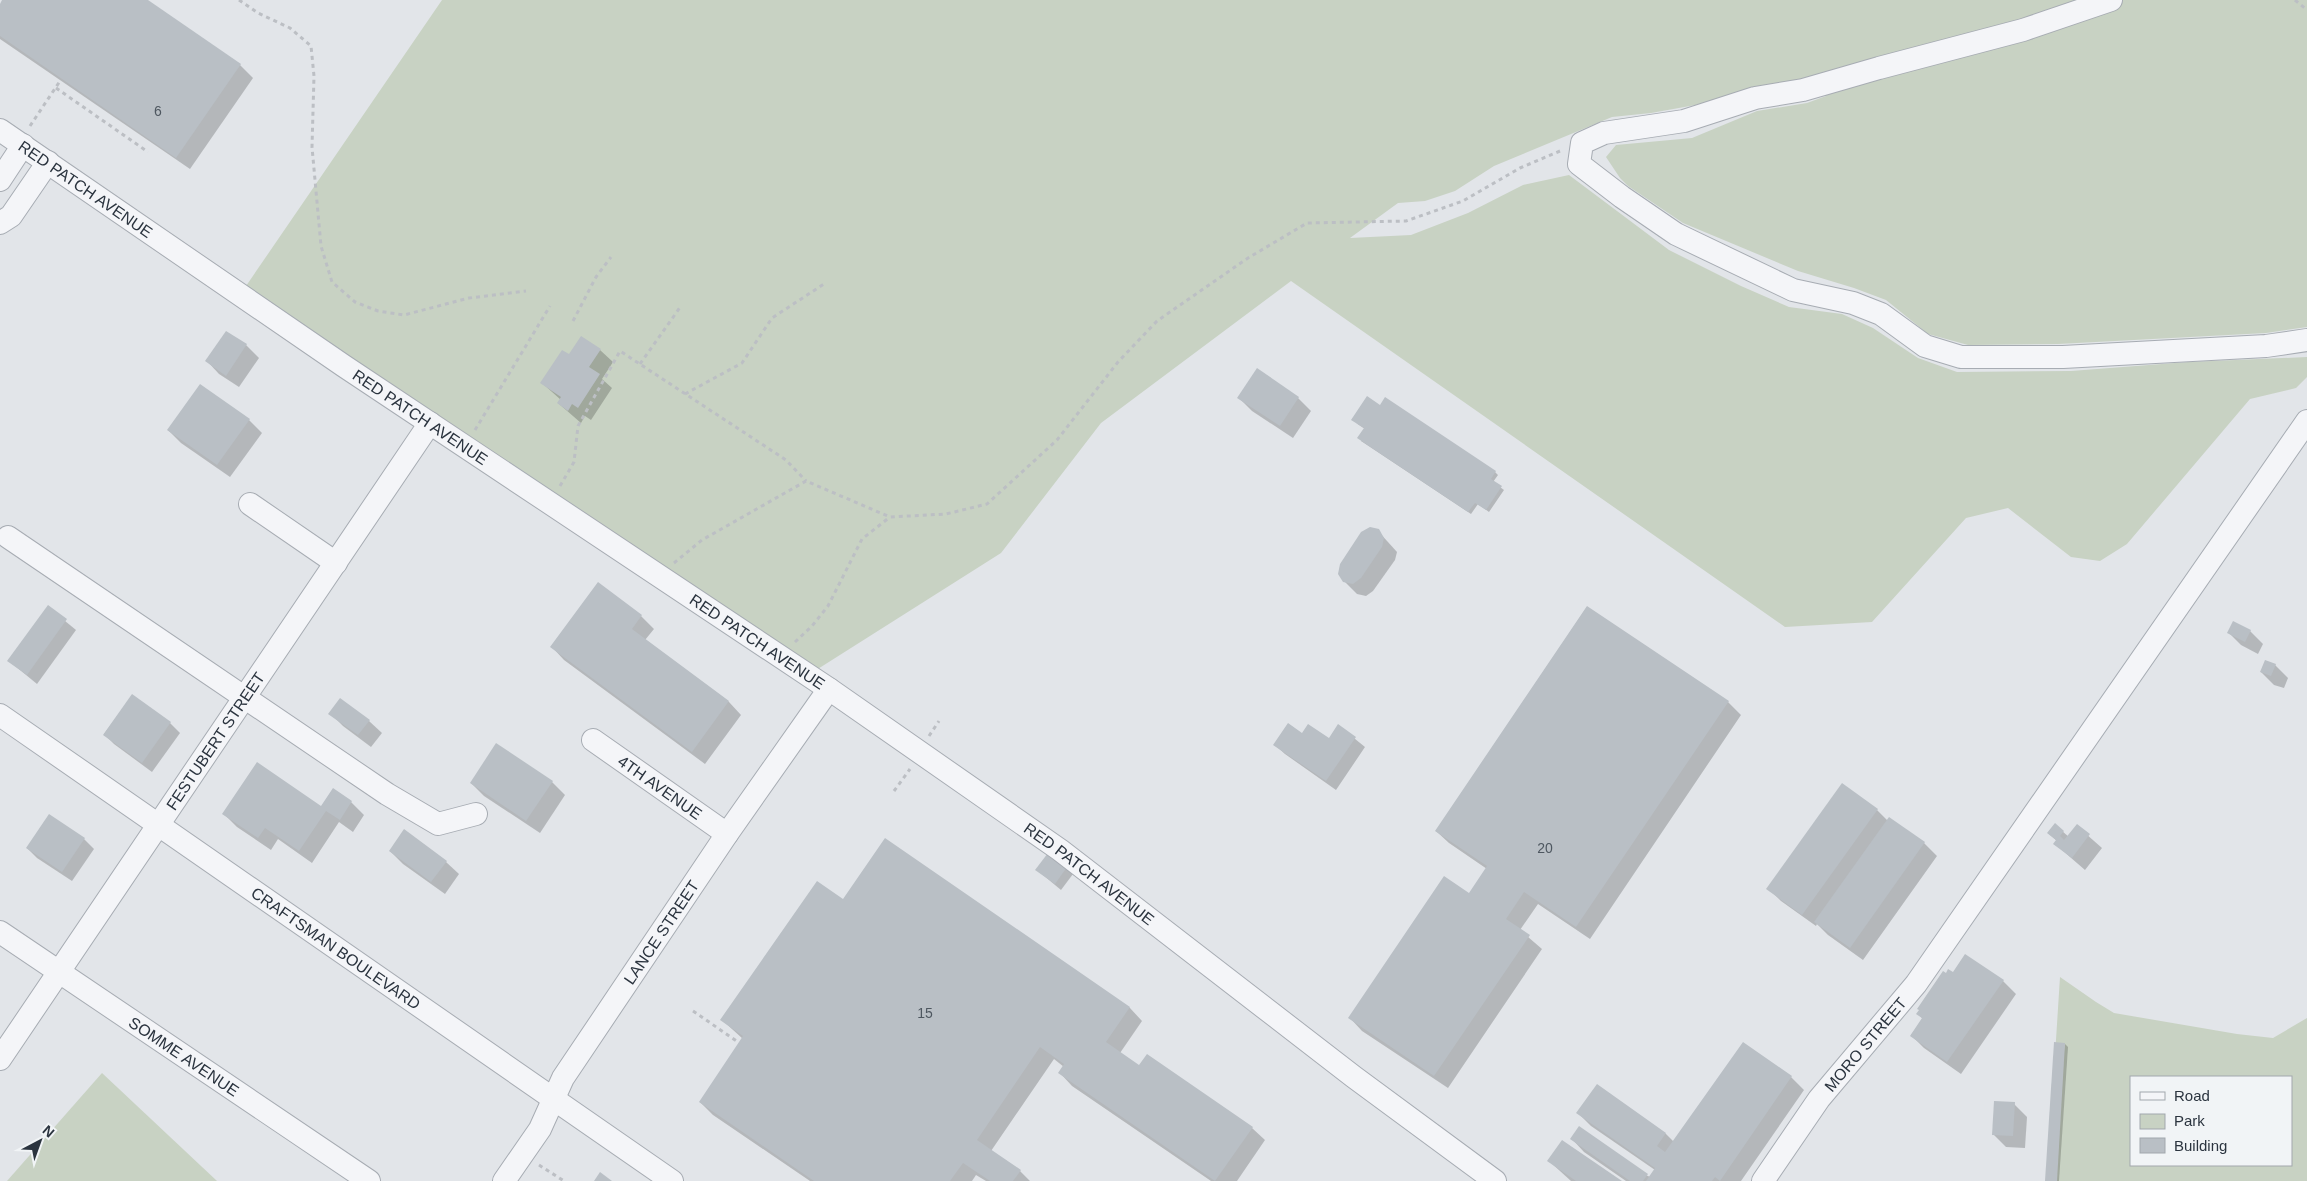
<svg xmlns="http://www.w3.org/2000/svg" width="2307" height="1181" viewBox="0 0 2307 1181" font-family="Arial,sans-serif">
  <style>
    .green { fill: #c8d2c3; fill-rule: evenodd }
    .shadow { fill: #0003 }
    .building { fill: #b9bfc5 }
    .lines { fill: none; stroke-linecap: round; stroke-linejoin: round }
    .minor-casing { stroke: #a7acb3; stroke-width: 24 }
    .path { stroke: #bcbfc4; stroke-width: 3; stroke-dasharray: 4 4; stroke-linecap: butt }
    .minor { stroke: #f4f5f8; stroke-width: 22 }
    .labels { text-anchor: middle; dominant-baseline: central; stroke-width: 5; stroke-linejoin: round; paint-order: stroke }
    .number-label { font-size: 14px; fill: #4e5760 }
    .street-label { font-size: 16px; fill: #2b343f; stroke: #f1f4f6 }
  </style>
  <rect width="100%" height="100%" fill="#e2e5e9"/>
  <!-- green -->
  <g class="green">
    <polygon points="442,0 2307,0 2307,327 2266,333 2058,344 1968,345 1928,334 1886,300 1854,288 1798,271 1683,223 1628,186 1620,178 1606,157 1616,145 1692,138 1757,111 1807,103 1826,96 1766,86 1701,104 1651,113 1612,117 1494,166 1455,191 1425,201 1398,203 1350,238 1411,235 1468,213 1523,185 1569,175 1669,250 1741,286 1789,307 1842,314 1873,328 1918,358 1957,372 2071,371 2188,362 2307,357 2307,377 2296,388 2250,399 2127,544 2100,561 2071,557 2008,508 1966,518 1872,622 1785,627 1291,281 1101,423 1001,553 802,679 246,286"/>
    <path d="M2060,977l36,25 18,11 123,21 36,4 34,-20v163h-260zM2131,1077h160v88h-160z"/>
    <polygon points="102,1073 217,1181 7,1181"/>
  </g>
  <!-- shadow -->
  <g class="shadow">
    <polygon points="4,0 146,0 240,65 253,78 190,169 0,39 0,6"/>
    <polygon points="246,345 259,358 239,387 219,374 207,361"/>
    <polygon points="600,350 613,362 602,379 612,388 591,420 585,416 581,423 558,403 561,400 542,383 569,356"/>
    <polygon points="1257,370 1298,398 1311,411 1293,438 1252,411 1239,398"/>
    <polygon points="249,420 262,433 230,477 181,443 168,430"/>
    <polygon points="1356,423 1495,472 1498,475 1493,482 1504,490 1489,512 1478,504 1471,514 1361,441 1365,429"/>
    <polygon points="1378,531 1397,552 1395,560 1373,591 1366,596 1357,594 1344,581"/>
    <polygon points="48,607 76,630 37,684 9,661"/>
    <polygon points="1587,607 1728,702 1741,715 1590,939 1538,904 1520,930 1542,949 1448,1088 1362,1031 1350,1018 1469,895 1487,869 1449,843 1436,831"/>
    <polygon points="641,616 654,629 645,640 729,702 741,715 705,764 564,660 552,647"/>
    <polygon points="2250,631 2263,644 2258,654 2241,645 2228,632"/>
    <polygon points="2275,665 2288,678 2284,688 2274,685 2261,672"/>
    <polygon points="132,696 170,723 180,733 152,772 114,744 104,734"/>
    <polygon points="330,713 369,721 382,733 371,747 343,726"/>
    <polygon points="1339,726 1365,747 1336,790 1285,754 1275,745 1303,734 1329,740"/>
    <polygon points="552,782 565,795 540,833 484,796 471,783"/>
    <polygon points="333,790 351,802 364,815 353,832 339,822 312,863 278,839 271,850 237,827 224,814 322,807"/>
    <polygon points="1877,810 1888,821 1889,819 1924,843 1937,856 1863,960 1828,935 1817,924 1816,926 1781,901 1768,888"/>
    <polygon points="49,816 84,839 94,849 72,881 37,858 27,848"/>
    <polygon points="2055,825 2069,837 2077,826 2102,848 2085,870 2055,844 2057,841 2048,833"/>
    <polygon points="885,840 1130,1008 1142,1021 1120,1053 1139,1067 1252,1128 1265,1140 1237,1181 1211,1181 1072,1086 1060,1073 1064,1067 1054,1059 991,1151 1020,1171 1030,1181 986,1181 976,1175 972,1181 810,1181 713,1115 700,1102 743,1039 722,1020 844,901"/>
    <polygon points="390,851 446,862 459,874 445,894 403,864"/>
    <polygon points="1067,868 1073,874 1061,890 1037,870"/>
    <polygon points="1953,974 2003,981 2016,994 1961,1074 1924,1048 1911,1035 1923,1019 1918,1014"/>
    <polygon points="2065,1044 2068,1047 2059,1181 2046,1181"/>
    <polygon points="1791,1077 1804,1090 1741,1181 1626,1181 1584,1152 1572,1139 1650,1177 1655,1170 1591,1126 1578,1113 1597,1086 1666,1134 1674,1142"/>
    <polygon points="2014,1104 2027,1117 2025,1148 2006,1147 1993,1134"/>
    <polygon points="1549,1161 1620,1181 1571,1181"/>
  </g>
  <!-- building -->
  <g class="building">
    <polygon points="2,0 148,0 241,64 176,158 0,36 0,4"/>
    <polygon points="226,331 247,344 226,376 205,361"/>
    <polygon points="581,336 601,349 589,367 600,374 578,408 572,404 568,411 557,403 561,397 540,383 562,350 569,354"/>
    <polygon points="1257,368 1299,397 1280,426 1237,398"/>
    <polygon points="200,384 250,419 217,465 167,430"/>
    <polygon points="1367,396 1380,405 1385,397 1496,471 1491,479 1502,486 1486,510 1475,503 1468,512 1357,438 1364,428 1351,420"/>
    <polygon points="1370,527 1379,529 1384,538 1382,547 1361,578 1353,584 1343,582 1338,574 1340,564 1361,532"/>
    <polygon points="598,582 642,615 632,629 729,701 692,752 550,647"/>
    <polygon points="48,605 67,619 27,675 7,661"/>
    <polygon points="1587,606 1729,701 1576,927 1524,892 1506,919 1530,935 1434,1076 1348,1018 1444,876 1469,893 1487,866 1435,831"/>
    <polygon points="2233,621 2251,630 2245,642 2227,633"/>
    <polygon points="2265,660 2276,664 2271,676 2260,672"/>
    <polygon points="132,694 171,722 142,763 103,735"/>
    <polygon points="340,698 370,720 358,735 328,714"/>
    <polygon points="1288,723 1302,733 1308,724 1329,738 1338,724 1356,737 1326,781 1273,745"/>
    <polygon points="496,743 553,781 526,821 470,783"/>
    <polygon points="257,762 321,806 333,788 352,801 340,820 326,811 299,851 265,828 258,838 222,814"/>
    <polygon points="1842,783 1878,809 1802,915 1766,889"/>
    <polygon points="49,814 85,838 62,872 26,848"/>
    <polygon points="1889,817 1925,842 1850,948 1814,922"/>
    <polygon points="2055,823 2064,831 2060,836 2064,840 2077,824 2090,834 2072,858 2053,844 2056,840 2047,833"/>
    <polygon points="404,829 447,861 431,882 389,851"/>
    <polygon points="885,838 1130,1007 1106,1042 1139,1065 1147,1054 1253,1127 1215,1181 1058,1073 1064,1064 1040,1047 977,1140 1021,1170 1013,1181 990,1181 963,1163 950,1181 814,1181 699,1102 743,1036 720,1020 817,881 843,899"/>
    <polygon points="1048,853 1067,867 1055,884 1035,870"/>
    <polygon points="1965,954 2004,980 1947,1062 1910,1036 1922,1018 1916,1014 1919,1010 1917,1009 1943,971 1946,973 1948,969 1953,972"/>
    <polygon points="1743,1042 1792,1076 1720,1181 1715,1177 1712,1181 1646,1181 1655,1168 1576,1113 1597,1084 1666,1133 1657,1146 1665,1152"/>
    <polygon points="2054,1042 2065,1043 2057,1181 2045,1181"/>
    <polygon points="1994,1101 2015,1102 2013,1136 1992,1135"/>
    <polygon points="1579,1126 1648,1174 1643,1181 1630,1181 1570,1139"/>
    <polygon points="1562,1140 1622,1181 1576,1181 1547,1161"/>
    <polygon points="600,1172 612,1181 594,1181"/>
  </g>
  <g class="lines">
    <defs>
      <g id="minor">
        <polyline points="2111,0 2023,30 1879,68 1803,90 1755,98 1684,121 1604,133 1582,143 1579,164 1622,197 1676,234 1793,290 1853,303 1881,314 1925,346 1961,357 2063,357 2266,346 2307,340"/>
        <path id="s1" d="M0,130l344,236 485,323 231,161 294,227 141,104"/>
        <polyline points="0,180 23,145"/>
        <polyline points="0,223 11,216 48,162"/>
        <polyline points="250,504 336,563"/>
        <polyline points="8,537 387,794 438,824 476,814"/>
        <path id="s2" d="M0,715l672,466"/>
        <path id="s3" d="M593,740l134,94"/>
        <path id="s4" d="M0,932l369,249"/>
        <path id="s5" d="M0,1059l430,-636"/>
        <path id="s6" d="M504,1181l36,-52 23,-51 164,-244 102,-145"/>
        <path id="s7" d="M1763,1181l56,-82 97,-115 391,-563"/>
      </g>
    </defs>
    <!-- minor casing -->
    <use href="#minor" class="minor-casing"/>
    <!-- path -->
    <g class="path">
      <polyline points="239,0 258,13 290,28 311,46 314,76 312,147 321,246 332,282 355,302 378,311 404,315 469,298 526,291"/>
      <polyline points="2295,0 2307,10"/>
      <polyline points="56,88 148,152"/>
      <polyline points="30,126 60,81"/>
      <polyline points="573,321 596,277 611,257"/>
      <polyline points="640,364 681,306"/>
      <polyline points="685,394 742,363 772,318 824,284"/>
      <polyline points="475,430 550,306"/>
      <polyline points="560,486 574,462 578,426 620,351 786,460 806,481"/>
      <polyline points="674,563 702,540 806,481 890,517 946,514 987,504 1057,440 1118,362 1157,321 1248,258 1307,223 1406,221 1463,201 1520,168 1560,151"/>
      <polyline points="795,642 812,626 828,606 862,539 890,517"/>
      <polyline points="929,736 939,721"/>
      <polyline points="894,791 910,769"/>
      <polyline points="693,1011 738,1042"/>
      <polyline points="539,1165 564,1181"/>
    </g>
    <!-- minor -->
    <use href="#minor" class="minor"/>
  </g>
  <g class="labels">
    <!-- number labels -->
    <g class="number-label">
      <text x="158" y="111">6</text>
      <text x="1545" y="848">20</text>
      <text x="925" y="1013">15</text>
    </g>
    <!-- street labels -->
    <g class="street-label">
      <text stroke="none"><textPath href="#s1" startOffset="104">RED PATCH AVENUE</textPath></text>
      <text stroke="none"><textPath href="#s1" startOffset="509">RED PATCH AVENUE</textPath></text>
      <text stroke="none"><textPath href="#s1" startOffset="914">RED PATCH AVENUE</textPath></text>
      <text stroke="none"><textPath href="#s5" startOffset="384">FESTUBERT STREET</textPath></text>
      <text stroke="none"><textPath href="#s3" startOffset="82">4TH AVENUE</textPath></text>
      <text stroke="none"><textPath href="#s1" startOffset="1319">RED PATCH AVENUE</textPath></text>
      <text stroke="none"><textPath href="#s6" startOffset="295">LANCE STREET</textPath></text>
      <text stroke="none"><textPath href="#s2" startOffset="409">CRAFTSMAN BOULEVARD</textPath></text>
      <text stroke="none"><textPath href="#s7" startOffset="171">MORO STREET</textPath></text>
      <text stroke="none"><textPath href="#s4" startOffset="222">SOMME AVENUE</textPath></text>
    </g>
  </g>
  <!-- legend -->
  <rect x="2130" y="1076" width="162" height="90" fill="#f1f4f6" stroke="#a2a7ad"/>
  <rect x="2140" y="1092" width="25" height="8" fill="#f4f5f8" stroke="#a2a7ad"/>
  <text x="2174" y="1101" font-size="15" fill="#2b343f">Road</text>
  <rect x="2140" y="1114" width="25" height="15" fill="#c8d2c3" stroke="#a2a7ad"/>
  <text x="2174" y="1126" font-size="15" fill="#2b343f">Park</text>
  <rect x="2140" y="1138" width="25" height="15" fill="#b9bfc5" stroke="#a2a7ad"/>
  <text x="2174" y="1151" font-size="15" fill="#2b343f">Building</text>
  <!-- north arrow -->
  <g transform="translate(40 1141) rotate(41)" stroke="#f1f4f6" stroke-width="4" paint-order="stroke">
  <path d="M0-4L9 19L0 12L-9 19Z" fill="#2b343f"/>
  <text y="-8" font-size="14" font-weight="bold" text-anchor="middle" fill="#2b343f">N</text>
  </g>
</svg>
